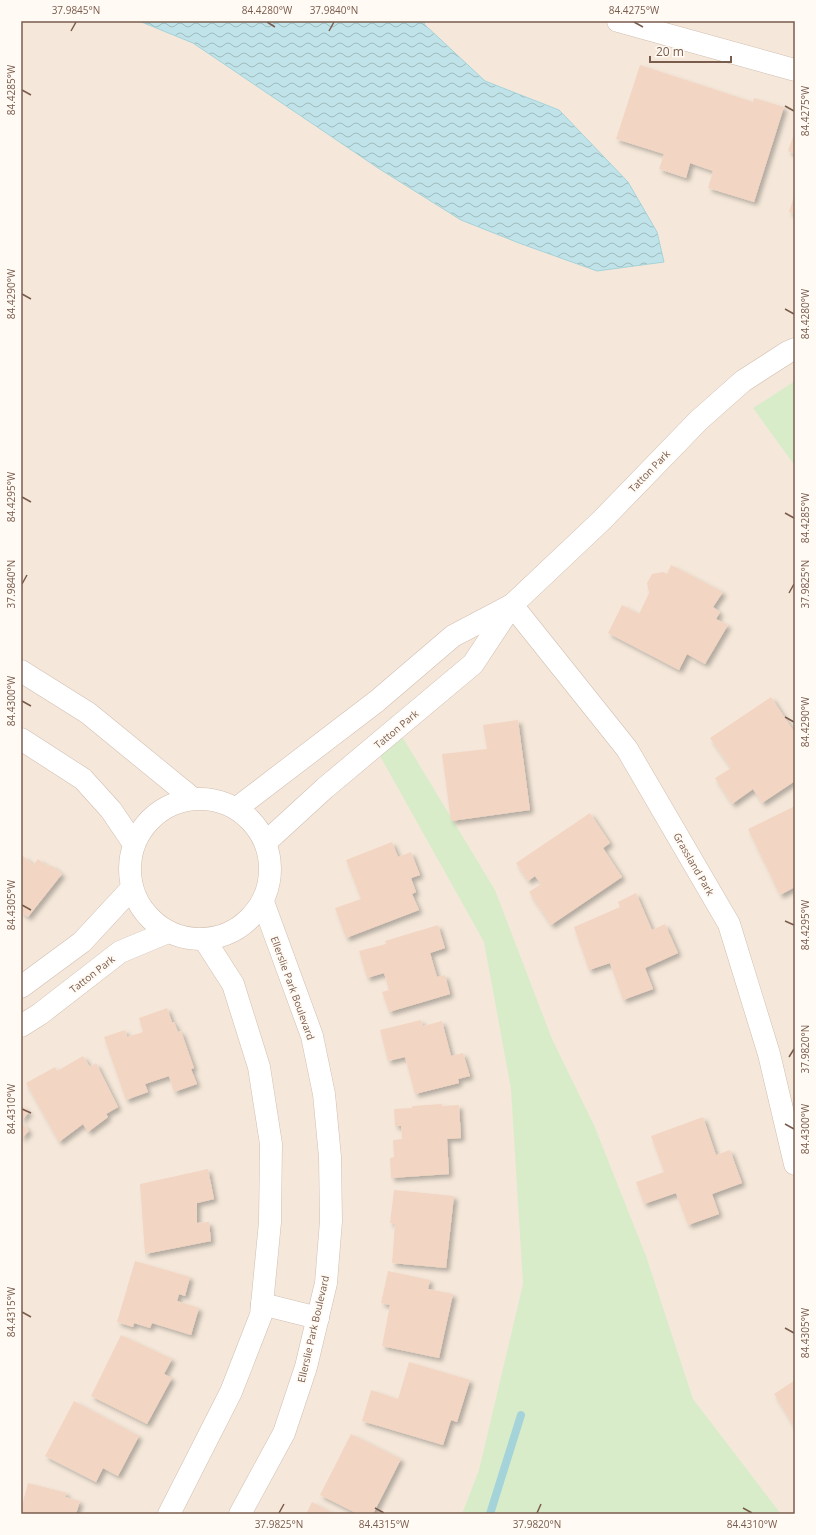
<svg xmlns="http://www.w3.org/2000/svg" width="816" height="1535" viewBox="0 0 816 1535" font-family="'Open Sans',sans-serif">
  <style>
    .residential { fill: #f5e8da }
    .green { fill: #d8ecc9 }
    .water { fill: url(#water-waves); stroke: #a5d3da }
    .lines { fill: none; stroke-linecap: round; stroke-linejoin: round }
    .stream { stroke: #a5d3da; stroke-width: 8 }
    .building { fill: #f3d5c3; filter: url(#shadow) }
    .minor-casing { stroke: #d1beb0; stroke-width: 23 }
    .minor { stroke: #fff; stroke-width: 22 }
    .ticks { fill: none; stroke: #7a5c4d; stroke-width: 1.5 }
    .labels { text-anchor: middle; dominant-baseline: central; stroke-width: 3.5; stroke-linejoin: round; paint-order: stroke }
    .street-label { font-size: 10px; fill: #7a5c4d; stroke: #fffaf3 }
    .neatline { fill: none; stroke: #7a5c4d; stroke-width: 1.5 }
    .ticks-label { font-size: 10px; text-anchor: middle; fill: #7a5c4d }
  </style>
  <defs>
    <pattern id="water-waves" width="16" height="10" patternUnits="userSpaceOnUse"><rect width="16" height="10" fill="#bfe3e8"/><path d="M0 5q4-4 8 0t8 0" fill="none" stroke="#a0bbbe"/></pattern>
    <filter id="shadow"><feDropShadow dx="3.5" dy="3.5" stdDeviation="2" flood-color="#0004"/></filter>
  </defs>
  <rect width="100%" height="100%" fill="#fdf6ec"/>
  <!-- residential -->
  <rect class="residential" x="21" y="21" width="774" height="1493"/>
  <!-- green -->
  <g class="green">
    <polygon points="795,381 795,466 753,408"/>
    <polygon points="403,738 495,890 552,1039 594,1125 646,1256 693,1399 781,1514 462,1514 479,1470 523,1284 511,1089 484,942 380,756"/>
  </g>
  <!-- water -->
  <polygon class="water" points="139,21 423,21 425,25 485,81 559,110 628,182 657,232 664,262 597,271 519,243 461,220 378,168 193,43"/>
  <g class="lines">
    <!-- stream -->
    <polyline class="stream" points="490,1514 521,1415"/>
  </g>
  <!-- building -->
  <g class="building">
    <polygon points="640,65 753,102 754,98 784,107 754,202 708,188 713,171 690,163 686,178 659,169 664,154 616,139"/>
    <polygon points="795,131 795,154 788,151"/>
    <polygon points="795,193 795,214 789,212"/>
    <polygon points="671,565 723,592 713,607 720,612 716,619 728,625 705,664 687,654 679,670 608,633 622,605 639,614 649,593 647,583 652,574 663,572 667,574"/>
    <polygon points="771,697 795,733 795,781 762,803 753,789 732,804 715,778 731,768 710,738"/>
    <polygon points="518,720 530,810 451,821 442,754 487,749 483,725"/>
    <polygon points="795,806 795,887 780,895 748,829"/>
    <polygon points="590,813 610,843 603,848 622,877 551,925 529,892 541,884 535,876 528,881 516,863"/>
    <polygon points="392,842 398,857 411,852 420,875 411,878 416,892 412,894 419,910 346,938 335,908 361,899 346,860"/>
    <polygon points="23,856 33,865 38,859 49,867 51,865 62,874 28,917 21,912 21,859"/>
    <polygon points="636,893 652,930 665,924 678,953 645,968 653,989 623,1000 610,963 589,970 574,927 620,907 618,902"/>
    <polygon points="438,925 445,948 430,953 437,977 445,975 450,994 389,1012 382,992 389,990 384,973 367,978 359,951 386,944 385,941"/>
    <polygon points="167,1008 172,1022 174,1022 178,1032 181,1031 194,1068 191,1069 197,1084 174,1092 169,1076 145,1084 148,1092 126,1100 104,1037 125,1030 127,1037 143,1032 139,1018"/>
    <polygon points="421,1020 423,1026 442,1021 451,1056 463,1053 470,1076 458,1079 459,1083 415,1094 405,1057 388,1061 380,1030"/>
    <polygon points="83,1056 90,1067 96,1063 118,1107 106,1114 108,1117 88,1132 83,1124 59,1142 26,1083 55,1067 57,1071"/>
    <polygon points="442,1104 442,1106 459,1105 461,1138 447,1139 449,1174 391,1178 390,1158 394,1157 393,1140 402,1139 401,1126 395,1126 394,1109 412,1108 412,1106"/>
    <polygon points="21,1105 29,1112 21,1121"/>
    <polygon points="703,1117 716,1155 730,1150 742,1183 712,1194 719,1214 688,1225 676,1193 644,1204 636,1182 664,1172 651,1136"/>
    <polygon points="21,1122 29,1131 21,1139"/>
    <polygon points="208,1169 214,1199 197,1203 197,1223 209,1222 211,1241 145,1254 140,1184"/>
    <polygon points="394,1190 454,1196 446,1268 392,1263 395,1224 390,1223"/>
    <polygon points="135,1261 190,1277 185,1296 179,1294 177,1301 199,1308 191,1335 152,1323 150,1328 134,1323 133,1327 117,1322"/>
    <polygon points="388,1271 430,1280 428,1289 453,1294 439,1358 382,1346 390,1305 381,1303"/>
    <polygon points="121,1335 172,1359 164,1374 172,1378 147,1424 91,1396"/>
    <polygon points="409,1362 470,1380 457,1422 451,1420 443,1445 362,1421 371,1390 398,1399"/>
    <polygon points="795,1380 795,1428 774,1394"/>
    <polygon points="74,1401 139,1436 118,1476 103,1468 96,1482 45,1456"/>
    <polygon points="351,1434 401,1459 373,1514 358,1514 320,1495"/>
    <polygon points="28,1483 67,1493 65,1497 80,1501 76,1514 21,1514 21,1509"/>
    <polygon points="312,1502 335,1514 306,1514"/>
  </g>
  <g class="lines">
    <defs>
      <g id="minor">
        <polyline points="618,21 795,70"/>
        <polyline points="512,605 627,749 729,924 769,1054 795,1164"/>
        <polyline points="21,671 88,713 192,798"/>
        <polyline points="21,739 83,779 111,810 134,844"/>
        <circle cx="200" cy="869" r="70"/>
        <polyline points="237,808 377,701 453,636 510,606"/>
        <polyline points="266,842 325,788 473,664 512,605 602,520 699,420 743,381 788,352 795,349"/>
        <polyline points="21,987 82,942 132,888"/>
        <polyline points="21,1026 40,1014 120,952 168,932"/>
        <polyline points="262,1304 318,1318"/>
        <polyline points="169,1514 231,1392 261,1315 270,1222 271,1144 259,1067 233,984 204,939"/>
        <polyline points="240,1514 284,1433 306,1367 326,1283 331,1221 330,1157 324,1094 312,1036 263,902"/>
      </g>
    </defs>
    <!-- minor casing -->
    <use href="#minor" class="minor-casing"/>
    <!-- minor -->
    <use href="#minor" class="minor"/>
  </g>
  <!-- ticks -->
  <path class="ticks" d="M267,22l8,5M634,22l9,5M71,31l5,-9M329,31l5,-9M22,90l9,5M785,106l9,5M22,294l9,5M785,309l9,5M22,497l9,5M785,513l9,5M22,584l5,-9M789,593l5,-9M22,701l9,5M785,717l9,5M22,905l9,5M785,921l9,4M789,1057l5,-8M22,1109l9,4M785,1124l9,5M22,1312l9,5M785,1328l9,5M375,1508l9,5M743,1508l9,5M279,1513l5,-9M537,1513l4,-9"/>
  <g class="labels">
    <!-- street labels -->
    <g class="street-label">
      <text transform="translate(649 471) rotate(-46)">Tatton Park</text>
      <text transform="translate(396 729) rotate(-40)">Tatton Park</text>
      <text transform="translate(694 864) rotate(60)">Grassland Park</text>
      <text transform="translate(92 974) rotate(-38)">Tatton Park</text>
      <text transform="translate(293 988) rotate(70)">Ellerslie Park Boulevard</text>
      <text transform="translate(313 1329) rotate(-77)">Ellerslie Park Boulevard</text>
    </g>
  </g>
  <!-- border -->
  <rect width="816" height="1535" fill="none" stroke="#fffaf3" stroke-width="44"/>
  <!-- scale -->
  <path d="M650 56v6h81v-6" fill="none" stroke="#7a5c4d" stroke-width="2"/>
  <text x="656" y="56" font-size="12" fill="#7a5c4d" stroke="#fffaf3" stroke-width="3" paint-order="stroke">20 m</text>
  <rect x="22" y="22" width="772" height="1491" class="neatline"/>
  <g class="ticks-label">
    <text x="76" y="14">37.9845°N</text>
    <text x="267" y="14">84.4280°W</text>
    <text x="334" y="14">37.9840°N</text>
    <text x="634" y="14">84.4275°W</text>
    <text transform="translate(11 90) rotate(-90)" y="4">84.4285°W</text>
    <text transform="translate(805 111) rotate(-90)" y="4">84.4275°W</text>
    <text transform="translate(11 294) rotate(-90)" y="4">84.4290°W</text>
    <text transform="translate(805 314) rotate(-90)" y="4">84.4280°W</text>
    <text transform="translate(11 497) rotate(-90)" y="4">84.4295°W</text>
    <text transform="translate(805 518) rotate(-90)" y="4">84.4285°W</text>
    <text transform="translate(11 584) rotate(-90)" y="4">37.9840°N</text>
    <text transform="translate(805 584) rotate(-90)" y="4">37.9825°N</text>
    <text transform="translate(11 701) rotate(-90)" y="4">84.4300°W</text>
    <text transform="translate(805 722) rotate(-90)" y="4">84.4290°W</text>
    <text transform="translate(11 905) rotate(-90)" y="4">84.4305°W</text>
    <text transform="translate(805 925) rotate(-90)" y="4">84.4295°W</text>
    <text transform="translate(805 1049) rotate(-90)" y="4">37.9820°N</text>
    <text transform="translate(11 1109) rotate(-90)" y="4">84.4310°W</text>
    <text transform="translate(805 1129) rotate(-90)" y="4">84.4300°W</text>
    <text transform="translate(11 1312) rotate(-90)" y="4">84.4315°W</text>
    <text transform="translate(805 1333) rotate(-90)" y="4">84.4305°W</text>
    <text x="279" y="1528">37.9825°N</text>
    <text x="384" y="1528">84.4315°W</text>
    <text x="537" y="1528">37.9820°N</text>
    <text x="752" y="1528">84.4310°W</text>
  </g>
</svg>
